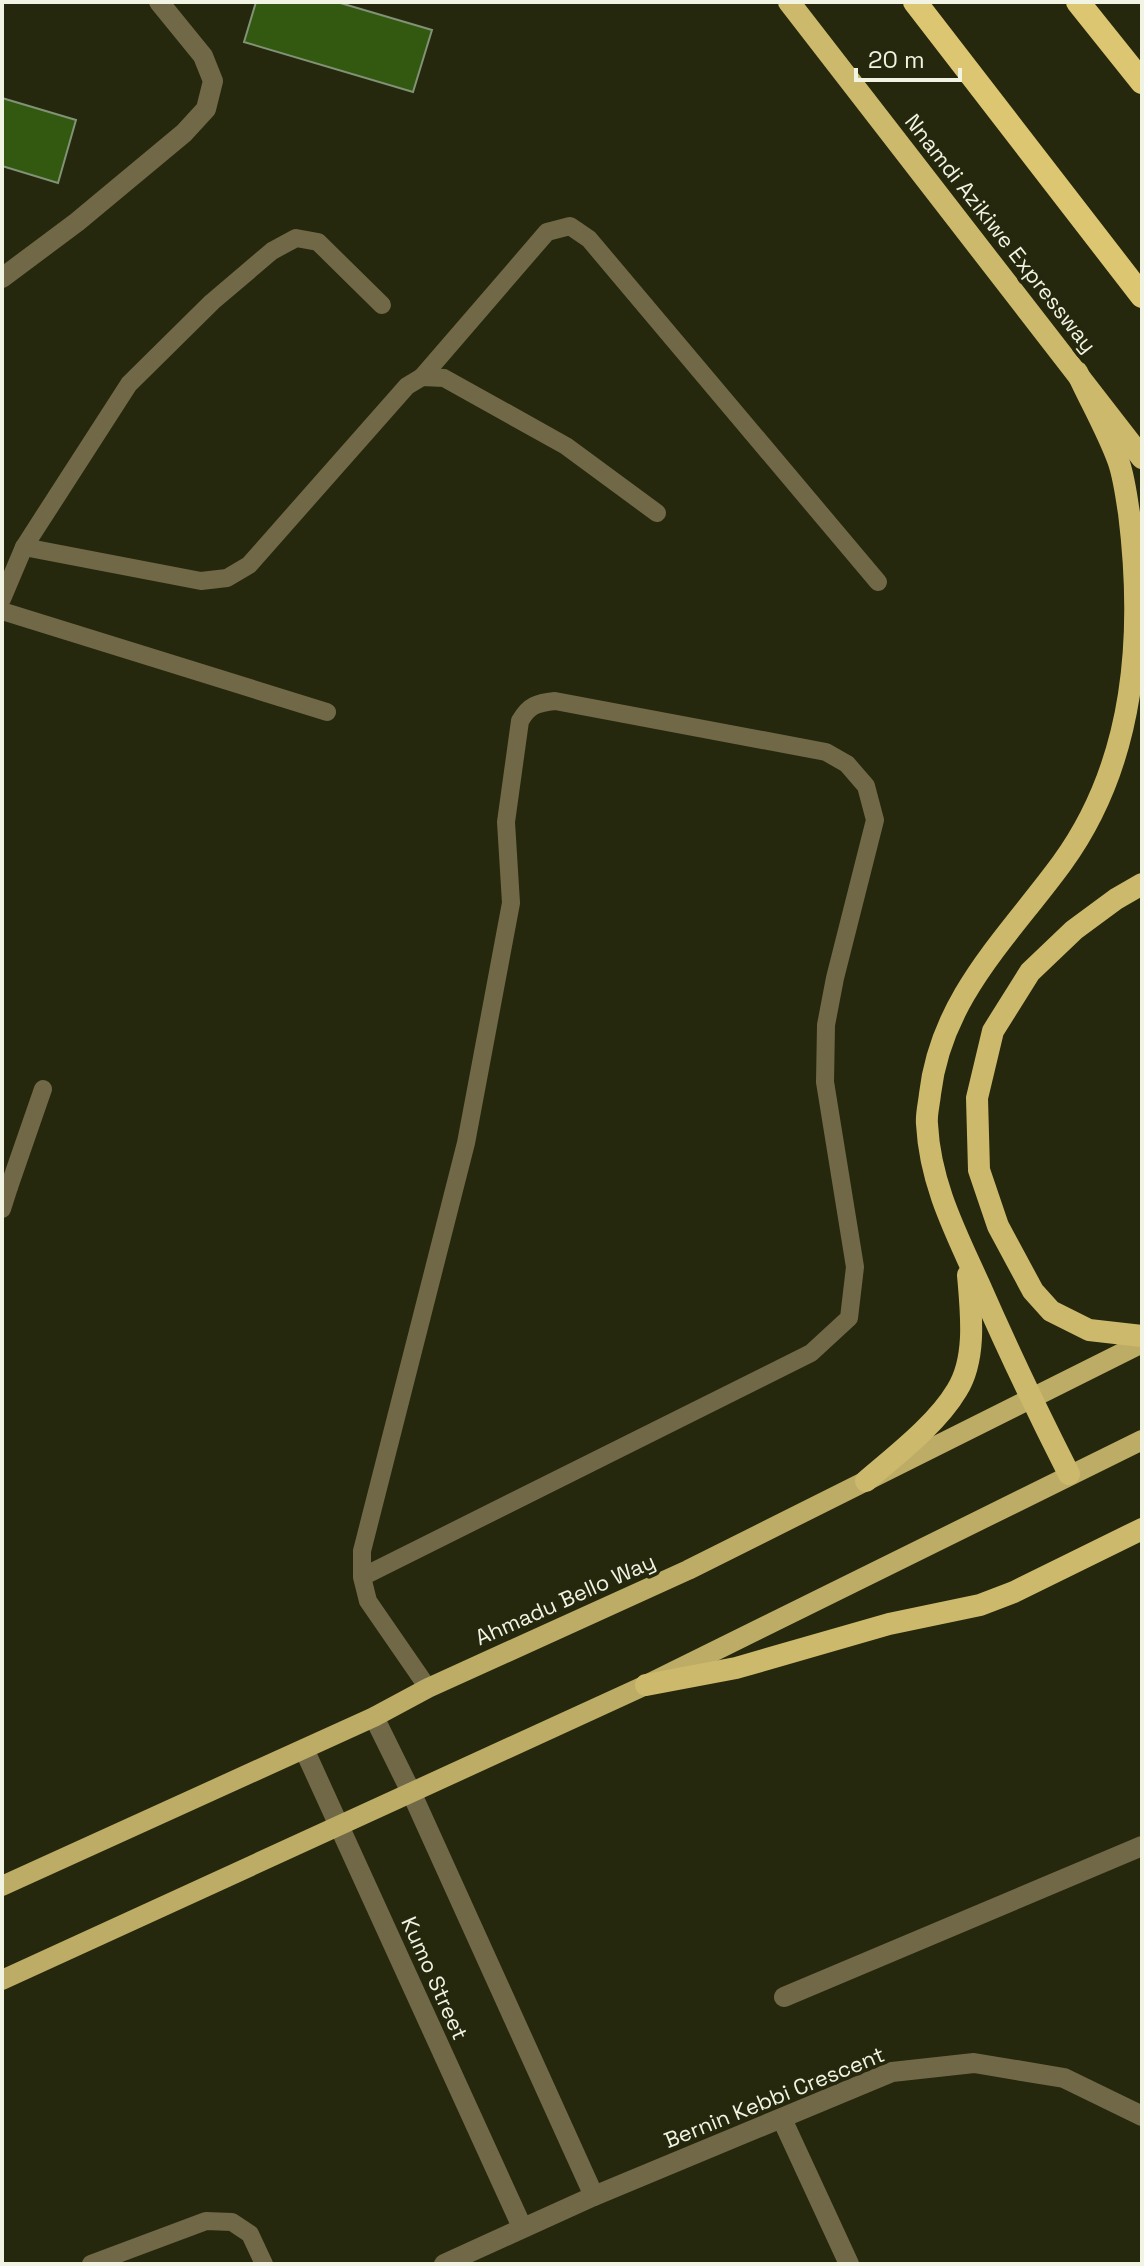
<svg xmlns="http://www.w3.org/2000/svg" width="1144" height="2266" viewBox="0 0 1144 2266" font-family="'Space Grotesk',sans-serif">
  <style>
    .building { fill: #335910; stroke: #819277; stroke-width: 2 }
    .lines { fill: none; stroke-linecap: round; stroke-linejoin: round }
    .service { stroke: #716848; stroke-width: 18 }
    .minor { stroke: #716848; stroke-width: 20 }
    .primary { stroke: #bdac66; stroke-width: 20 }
    .trunk { stroke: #ccb96c; stroke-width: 22 }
    .motorway { stroke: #dcc671; stroke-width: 24 }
    .labels { text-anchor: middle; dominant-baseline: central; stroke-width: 7; stroke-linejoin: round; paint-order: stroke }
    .street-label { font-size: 22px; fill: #f1f3e3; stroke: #25280c }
  </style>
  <rect width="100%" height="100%" fill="#25280c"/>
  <!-- building -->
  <g class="building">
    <polygon points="256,2 337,2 432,30 413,92 244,42"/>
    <polygon points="2,98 76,120 58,183 2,166"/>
  </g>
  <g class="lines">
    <!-- service -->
    <g class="service">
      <polyline points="422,377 547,232 570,226 589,239 878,582"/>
      <polyline points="24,547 201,581 227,578 249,565 407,386 422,377 444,378 566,446 657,513"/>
      <polyline points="2,599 24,547 129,384 212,302 272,251 296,238 318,242 382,305"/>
      <polyline points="2,611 327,712"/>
      <polyline points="2,1184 9,1187 2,1209"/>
      <polyline points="9,1187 43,1089"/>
      <path d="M362,1577l449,-224 38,-35 6,-51 -30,-185 1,-57 9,-47 40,-158 -9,-34 -19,-22 -21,-12 -271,-51c-18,2 -26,4 -35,20l-14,101 5,81 -45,240 -104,408v26l6,24 60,87"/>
      <polyline points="91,2264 206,2221 232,2222 250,2234 264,2264"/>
    </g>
    <!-- minor -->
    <g class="minor">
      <polyline points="2,278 77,222 184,133 206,109 213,81 203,56 159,2"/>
      <polyline points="374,1717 412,1794 594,2196"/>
      <polyline points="304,1749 522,2227"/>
      <polyline points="784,1997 1142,1846"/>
      <polyline points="782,2119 849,2264"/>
      <polyline points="444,2264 594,2196 892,2072 974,2063 1064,2078 1142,2116"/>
    </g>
    <!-- primary -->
    <g class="primary">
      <polyline points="2,1886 374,1717 428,1688 688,1570 1142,1343"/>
      <polyline points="2,1980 646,1685 1142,1440"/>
    </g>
    <!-- trunk -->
    <g class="trunk">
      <polyline points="789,2 1142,458"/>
      <polyline points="1142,884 1116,899 1074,930 1030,972 993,1031 977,1098 979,1170 998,1226 1033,1291 1051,1311 1089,1330 1142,1336"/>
      <path d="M1069,1474c-32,-63 -62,-126 -90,-190 -24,-53 -49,-101 -52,-160 -1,-9 2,-20 3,-30 11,-96 78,-157 132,-231 74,-102 82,-229 67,-350 -3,-18 -5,-37 -11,-53 -11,-30 -28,-59 -41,-88"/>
      <path d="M866,1481c29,-25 71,-57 91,-91 20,-32 14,-79 11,-115"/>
      <polyline points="646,1685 736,1668 889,1624 980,1605 1014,1592 1142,1529"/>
    </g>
    <!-- motorway -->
    <g class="motorway">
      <polyline points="915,2 1142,296"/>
      <polyline points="1078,2 1142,82"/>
    </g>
  </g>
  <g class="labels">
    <!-- street labels -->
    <g class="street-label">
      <text transform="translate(1001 233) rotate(52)">Nnamdi Azikiwe Expressway</text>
      <text transform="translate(565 1599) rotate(-24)">Ahmadu Bello Way</text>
      <text transform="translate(435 1978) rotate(66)">Kumo Street</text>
      <text transform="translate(774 2097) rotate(-22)">Bernin Kebbi Crescent</text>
    </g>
  </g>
  <!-- border -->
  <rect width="1144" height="2266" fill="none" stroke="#f1f3e3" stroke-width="8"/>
  <!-- scale -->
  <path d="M856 68v12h104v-12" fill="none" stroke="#f1f3e3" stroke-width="4"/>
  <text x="868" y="68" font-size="24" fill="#f1f3e3" stroke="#25280c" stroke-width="6" paint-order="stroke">20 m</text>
</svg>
